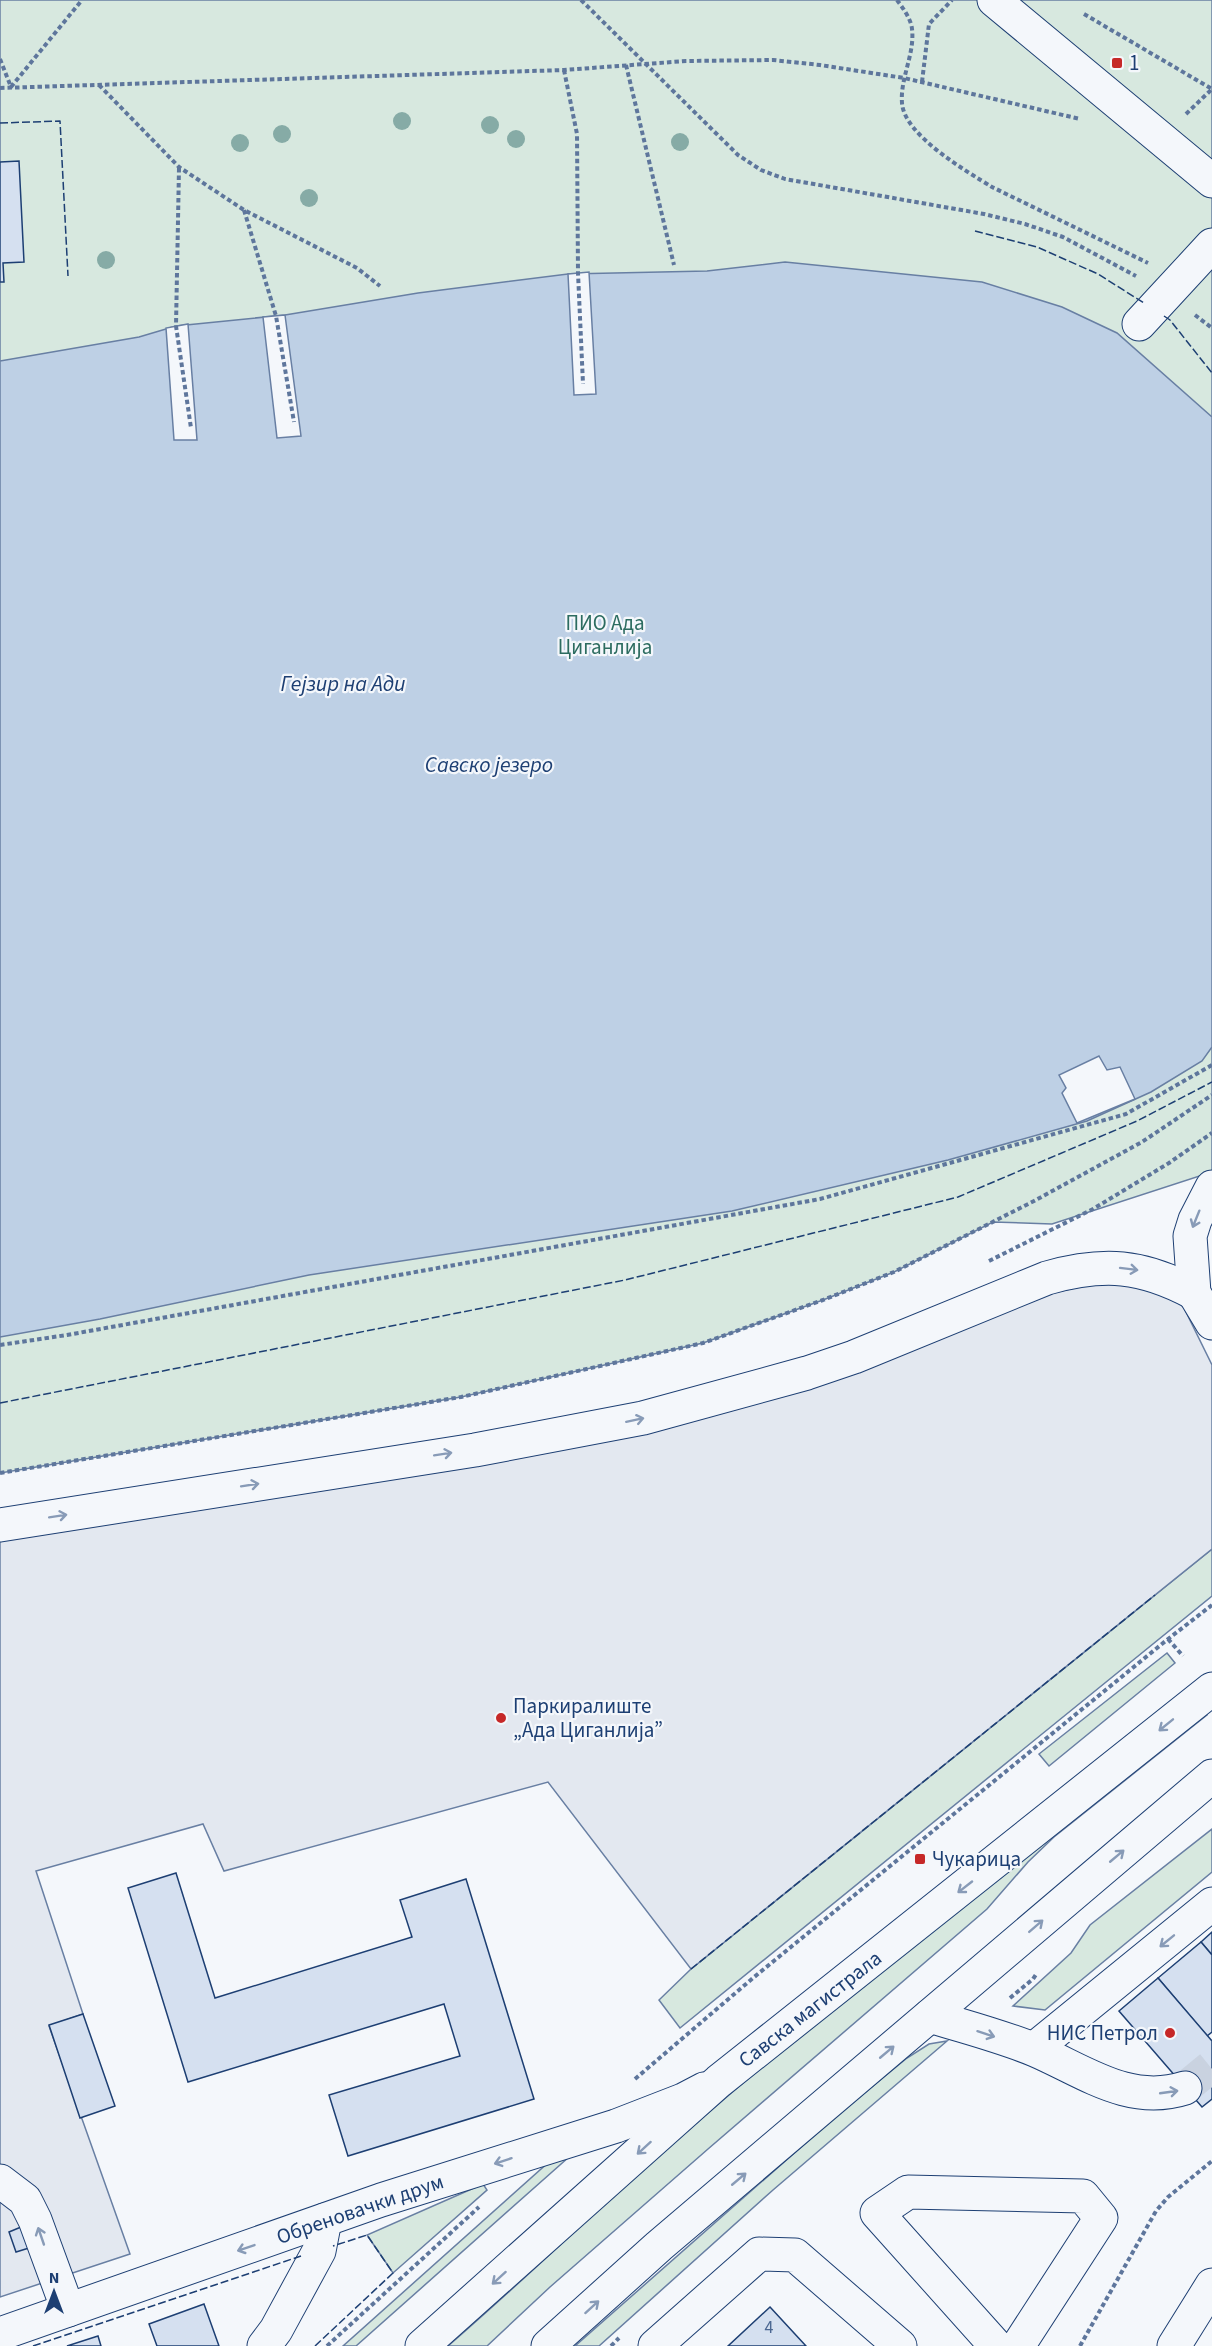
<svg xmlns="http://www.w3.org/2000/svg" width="1212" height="2346" viewBox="0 0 1212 2346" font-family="'Source Sans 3',sans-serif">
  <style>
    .green { fill: #d7e8df; stroke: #687fa3; stroke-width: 1.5 }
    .parking { fill: #e3e8f0; stroke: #687fa3; stroke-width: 1.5 }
    .water { fill: #bed0e5; stroke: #687fa3; stroke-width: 1.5 }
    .pier { fill: #f4f7fb; stroke: #687fa3; stroke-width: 1.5 }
    .building { fill: #d5e0f0; stroke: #1d3f73; stroke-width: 1.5 }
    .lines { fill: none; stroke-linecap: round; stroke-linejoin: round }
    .minor-tunnel { stroke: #c9d2e0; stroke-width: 33; stroke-dasharray: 33 16; stroke-linecap: butt }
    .minor-casing { stroke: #1d3f73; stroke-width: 35 }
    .major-casing { stroke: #1d3f73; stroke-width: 35 }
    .path { stroke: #5e769c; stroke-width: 4; stroke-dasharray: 4.5 3; stroke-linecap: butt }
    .minor { stroke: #f4f7fb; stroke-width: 33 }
    .major { stroke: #f4f7fb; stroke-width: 33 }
    .fence { stroke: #1d3f73; stroke-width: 1.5; stroke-dasharray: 8 3; stroke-linecap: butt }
    .tree { fill: #86aba6 }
    .oneway { stroke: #889bb7 }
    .poi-dot { fill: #c62828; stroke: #f4f7fb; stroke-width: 2 }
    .labels { text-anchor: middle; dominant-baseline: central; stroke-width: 4.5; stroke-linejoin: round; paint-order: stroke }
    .number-label { font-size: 18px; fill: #4b6792 }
    .poi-label { font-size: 21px; fill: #1d3f73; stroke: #f4f7fb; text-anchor: start }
    .park-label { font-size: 21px; fill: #2c6c60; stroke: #f4f7fb }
    .street-label { font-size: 21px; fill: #1d3f73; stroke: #f4f7fb }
    .water-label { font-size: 22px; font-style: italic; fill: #1d3f73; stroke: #f4f7fb }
  </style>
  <rect width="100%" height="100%" fill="#f4f7fb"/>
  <!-- green -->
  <g class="green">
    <polygon points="0,0 1212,0 1212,1172 1052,1224 993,1222 894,1272 823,1300 703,1343 461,1397 0,1473"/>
    <polygon points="1212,1549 1212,1596 680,2028 659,2000 691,1969"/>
    <polygon points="1167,1653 1175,1663 1049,1766 1039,1754"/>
    <path d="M1201,1709l6,6 -153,122 -26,25 -41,47 -279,240 -158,138 -63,59h-39c65,-56 127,-116 191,-173 182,-161 374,-311 562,-464z"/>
    <polygon points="1212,1829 1212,1872 1045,2010 1013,2006 1071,1953 1090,1925"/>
    <polygon points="947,2041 773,2190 599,2346 575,2346 834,2118 907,2058 929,2044"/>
    <polygon points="578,2149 356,2346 343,2346 559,2153"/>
    <polygon points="483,2184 487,2190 393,2273 367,2235"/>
  </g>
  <!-- parking -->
  <polygon class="parking" points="1120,1278 1182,1304 1212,1365 1212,1549 691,1969 548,1782 224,1871 203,1824 36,1871 83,2014 49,2026 130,2254 0,2297 0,1511 585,1418 722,1386 903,1326"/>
  <!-- water -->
  <polygon class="water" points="785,262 982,282 1062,307 1117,333 1212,417 1212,1047 1202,1061 1151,1092 1087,1121 948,1160 732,1211 309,1275 100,1319 0,1337 0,361 139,337 176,326 285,315 418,293 568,274 707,271"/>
  <!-- pier -->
  <g class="pier">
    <polygon points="589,272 596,394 574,395 568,274"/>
    <polygon points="285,315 301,436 277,438 263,317"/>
    <polygon points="188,324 197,440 174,440 166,328"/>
    <polygon points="1099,1056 1107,1070 1120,1067 1135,1099 1077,1123 1062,1093 1066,1088 1059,1075"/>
  </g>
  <!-- building -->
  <g class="building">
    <polygon points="19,161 24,262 3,263 4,282 0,282 0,162"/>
    <polygon points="176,1873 215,1998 412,1937 400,1900 466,1879 534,2099 348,2156 329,2095 460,2056 444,2004 188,2082 128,1888"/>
    <polygon points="1212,1932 1212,1955 1201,1942"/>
    <polygon points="1201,1942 1212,1955 1212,2032 1207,2036 1158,1978"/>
    <polygon points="1158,1978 1212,2041 1212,2099 1202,2107 1119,2011"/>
    <polygon points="83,2014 115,2106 80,2118 49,2025"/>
    <polygon points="21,2227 29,2248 16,2252 9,2232"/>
    <polygon points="204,2304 219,2346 157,2346 149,2324"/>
    <polygon points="770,2307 806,2346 728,2346"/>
    <polygon points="98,2336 101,2346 67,2346"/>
  </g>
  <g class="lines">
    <!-- minor-tunnel -->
    <polyline class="minor-tunnel" points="1185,2088 1212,2066"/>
    <defs>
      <g id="minor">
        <polyline points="994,0 1212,181"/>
        <polyline points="1139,324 1212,245"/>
        <polyline points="1212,1187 1195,1220 1190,1236 1194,1293 1212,1323"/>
        <path d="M0,1525l475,-75 168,-32 164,-45 47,-16 193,-79c57,-16 95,-13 147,15"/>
        <path d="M930,2016c35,11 71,20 105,34 49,21 94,56 150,38"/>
        <polyline points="1034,2049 1212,1904"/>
        <polyline points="0,2181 25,2200 35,2220 68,2310"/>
        <polyline points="0,2334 381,2200 616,2126 683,2100 704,2089"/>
        <polyline points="264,2346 276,2330 319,2251 325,2220"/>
        <polyline points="655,2346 759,2254 795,2255 900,2346"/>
        <polyline points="996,2346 877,2213 908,2192 1083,2196 1101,2218 1018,2346"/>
        <polyline points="1174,2346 1212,2285"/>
      </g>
      <g id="major">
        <polyline points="422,2346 719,2081 1212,1689"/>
        <polyline points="548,2346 659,2246 1212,1776"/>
      </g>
    </defs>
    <!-- minor casing -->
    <use href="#minor" class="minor-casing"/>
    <!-- major casing -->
    <use href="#major" class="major-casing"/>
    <!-- path -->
    <g class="path">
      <polyline points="581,0 738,155 761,170 785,179 984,214 1025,224 1063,237 1136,276"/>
      <path d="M897,0c6,8 14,19 15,29 3,25 -12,49 -10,74 2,32 64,68 90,84l156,76"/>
      <polyline points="1084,14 1212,89"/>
      <polyline points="0,59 11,87 82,0"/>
      <polyline points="626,65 674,265"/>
      <polyline points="564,70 577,134 578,273 583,384"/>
      <polyline points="922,82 929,24 952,0"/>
      <polyline points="99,85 179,167 244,210 357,268 380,286"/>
      <polyline points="0,88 564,70 686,61 773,60 820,65 904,78 1080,119"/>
      <polyline points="1186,114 1212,89"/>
      <polyline points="179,168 176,326 191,428"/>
      <polyline points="244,210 276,316 294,422"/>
      <polyline points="1195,315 1212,328"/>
      <polyline points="989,1261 1093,1209 1169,1163 1212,1133"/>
      <polyline points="0,1345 67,1335 820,1199 1126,1114 1212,1065"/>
      <polyline points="0,1473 461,1397 703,1343 823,1300 894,1272 1034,1201 1142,1142 1212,1095"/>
      <polyline points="1168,1639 1183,1656"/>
      <polyline points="1010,1998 1033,1979 1037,1973"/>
      <polyline points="635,2079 753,1978 1168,1639 1212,1605"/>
      <polyline points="327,2346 479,2207"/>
      <polyline points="611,2346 619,2338"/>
      <polyline points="1080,2346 1156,2211 1168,2197 1212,2161"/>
    </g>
    <!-- minor -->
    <use href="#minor" class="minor"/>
    <!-- major -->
    <use href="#major" class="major"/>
    <!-- fence -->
    <g class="fence">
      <polyline points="0,123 60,121 68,276"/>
      <polyline points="975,231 1037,247 1098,274 1144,303"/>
      <polyline points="1164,316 1170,320 1212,373"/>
      <polyline points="0,1403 625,1280 958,1197 1137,1121 1212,1082"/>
      <polyline points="691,1969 1155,1595"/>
      <polyline points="33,2346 301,2256"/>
      <polyline points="315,2346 393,2273 367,2235 333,2246"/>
    </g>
  </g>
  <!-- trees -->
  <g class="tree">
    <circle cx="402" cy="121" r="9"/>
    <circle cx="490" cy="125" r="9"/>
    <circle cx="282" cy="134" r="9"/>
    <circle cx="516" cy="139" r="9"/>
    <circle cx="680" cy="142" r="9"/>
    <circle cx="240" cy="143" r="9"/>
    <circle cx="309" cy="198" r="9"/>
    <circle cx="106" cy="260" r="9"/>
  </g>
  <!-- one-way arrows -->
  <defs><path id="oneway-shaft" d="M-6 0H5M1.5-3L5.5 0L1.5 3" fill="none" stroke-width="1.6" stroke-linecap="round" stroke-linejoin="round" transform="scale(1.5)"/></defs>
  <g class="oneway">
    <use href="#oneway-shaft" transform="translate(1196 1219) rotate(112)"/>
    <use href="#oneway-shaft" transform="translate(1129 1269) rotate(7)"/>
    <use href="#oneway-shaft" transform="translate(635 1420) rotate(-12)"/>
    <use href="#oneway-shaft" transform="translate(443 1454) rotate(-9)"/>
    <use href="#oneway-shaft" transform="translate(250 1485) rotate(-9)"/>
    <use href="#oneway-shaft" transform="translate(58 1516) rotate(-9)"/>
    <use href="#oneway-shaft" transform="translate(1166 1725) rotate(141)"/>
    <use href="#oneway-shaft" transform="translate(1117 1856) rotate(-40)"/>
    <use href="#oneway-shaft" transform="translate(965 1887) rotate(142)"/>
    <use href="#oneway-shaft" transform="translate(1036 1926) rotate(-41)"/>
    <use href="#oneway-shaft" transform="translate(1167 1941) rotate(141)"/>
    <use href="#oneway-shaft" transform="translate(986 2034) rotate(18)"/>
    <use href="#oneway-shaft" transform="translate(887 2052) rotate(-40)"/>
    <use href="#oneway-shaft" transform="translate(1169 2092) rotate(-8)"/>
    <use href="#oneway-shaft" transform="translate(644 2148) rotate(138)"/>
    <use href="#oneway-shaft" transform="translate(503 2161) rotate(162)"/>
    <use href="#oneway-shaft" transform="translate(739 2179) rotate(-40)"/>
    <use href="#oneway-shaft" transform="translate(41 2236) rotate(-109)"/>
    <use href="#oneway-shaft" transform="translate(246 2248) rotate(161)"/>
    <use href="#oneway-shaft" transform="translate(499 2278) rotate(138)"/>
    <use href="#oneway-shaft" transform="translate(592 2307) rotate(-42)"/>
  </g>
  <!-- markers -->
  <g class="poi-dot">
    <rect x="1111" y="57" width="12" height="12" rx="3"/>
    <circle cx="501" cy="1718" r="6"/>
    <rect x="914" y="1853" width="12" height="12" rx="3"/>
    <circle cx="1170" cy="2033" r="6"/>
  </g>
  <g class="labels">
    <!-- number labels -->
    <g class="number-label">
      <text x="769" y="2327">4</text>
    </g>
    <!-- poi labels -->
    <g class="poi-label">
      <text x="1129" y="63">1</text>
      <text x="513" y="1706">Паркиралиште<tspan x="513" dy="24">„Ада Циганлија”</tspan></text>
      <text x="932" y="1859">Чукарица</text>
      <text x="1158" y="2033" text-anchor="end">НИС Петрол</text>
    </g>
    <!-- park labels -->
    <g class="park-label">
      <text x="605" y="623">ПИО Ада<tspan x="605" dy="24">Циганлија</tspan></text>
    </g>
    <!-- street labels -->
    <g class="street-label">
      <text transform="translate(810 2009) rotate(-38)">Савска магистрала</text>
      <text transform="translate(360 2209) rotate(-19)">Обреновачки друм</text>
    </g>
    <!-- water labels -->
    <g class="water-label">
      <text x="343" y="684">Гејзир на Ади</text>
      <text x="489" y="765">Савско језеро</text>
    </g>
  </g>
  <!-- north arrow -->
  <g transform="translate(54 2292)" stroke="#f4f7fb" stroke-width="4.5" paint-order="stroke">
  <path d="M0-4.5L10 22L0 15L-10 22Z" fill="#1d3f73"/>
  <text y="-9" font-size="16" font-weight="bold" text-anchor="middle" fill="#1d3f73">N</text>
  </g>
</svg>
